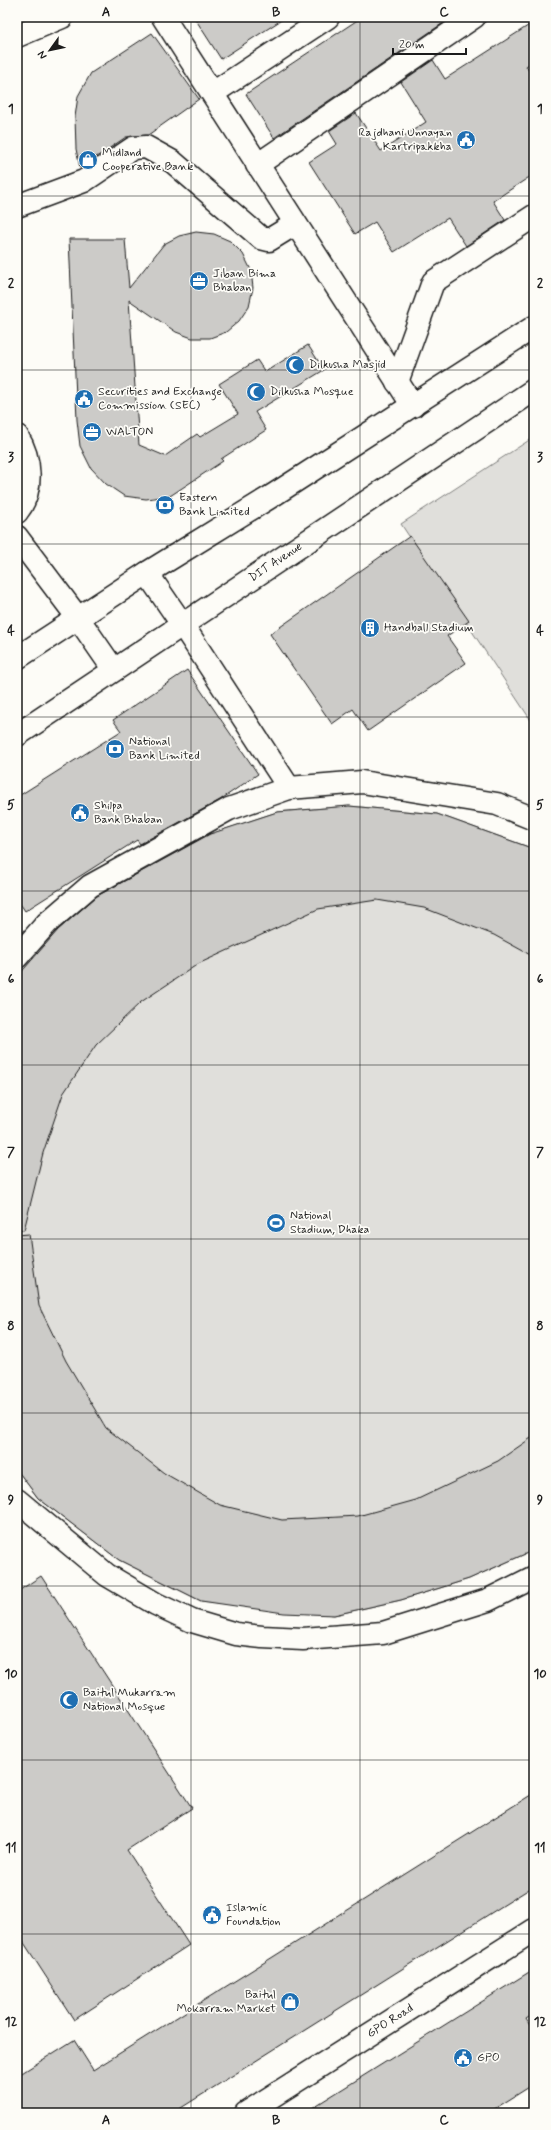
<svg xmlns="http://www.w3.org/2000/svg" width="551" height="2130" viewBox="0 0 551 2130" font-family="Mynerve,sans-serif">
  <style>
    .green { fill: #e0dfdb; stroke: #7e7e7c }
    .building { fill: #cccbc8; stroke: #1c1c1c }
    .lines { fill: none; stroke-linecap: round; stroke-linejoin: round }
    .minor-casing { stroke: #1c1c1c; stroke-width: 25 }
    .major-casing { stroke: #1c1c1c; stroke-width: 25 }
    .minor { stroke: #fdfcf7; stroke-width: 22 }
    .major { stroke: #fdfcf7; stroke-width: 22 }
    .grid { fill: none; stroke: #1c1c1c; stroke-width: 1; stroke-opacity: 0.55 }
    .labels { text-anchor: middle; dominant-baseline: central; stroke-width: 3.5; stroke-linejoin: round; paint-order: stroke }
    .poi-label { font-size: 12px; fill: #1c1c1c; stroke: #fdfcf7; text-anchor: start }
    .street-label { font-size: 12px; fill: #1c1c1c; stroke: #fdfcf7 }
    .neatline { fill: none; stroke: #1c1c1c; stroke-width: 1.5 }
    .grid-label { font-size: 13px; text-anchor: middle; font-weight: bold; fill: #1c1c1c }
  </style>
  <rect width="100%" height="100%" fill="#fdfcf7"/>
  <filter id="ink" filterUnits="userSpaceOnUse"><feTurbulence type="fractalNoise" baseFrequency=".025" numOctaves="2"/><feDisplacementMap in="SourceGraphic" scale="8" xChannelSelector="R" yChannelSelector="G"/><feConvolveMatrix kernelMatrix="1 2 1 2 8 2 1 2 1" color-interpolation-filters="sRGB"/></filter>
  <g filter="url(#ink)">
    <!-- green -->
    <g class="green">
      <polygon points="534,437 534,725 401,524"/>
      <polygon points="349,806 437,814 534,849 534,1550 469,1579 401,1600 334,1615 201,1601 119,1560 38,1498 17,1470 17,977 63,925 142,872 211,834 277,812"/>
    </g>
    <!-- building -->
    <g class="building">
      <polygon points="194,17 286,17 221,59"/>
      <polygon points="362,17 452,17 274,138 246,94"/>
      <polygon points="534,22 534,61 526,66 534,79 534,174 493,201 505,220 466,246 448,218 394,252 375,222 355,234 309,162 337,144 329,131 356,113 381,151 426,122 401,82 433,60 445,79"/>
      <polygon points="152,33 199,99 148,135 126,137 80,168 76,149 75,117 78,96 91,73"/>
      <polygon points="196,232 214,234 230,241 243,254 251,270 253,288 249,306 239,321 226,332 210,338 192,338 176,332 129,300 139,445 165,456 197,434 200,437 238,414 219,384 257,360 265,372 308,345 324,370 255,412 266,430 221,459 223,461 170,496 146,499 124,496 106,484 91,468 80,446 77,420 69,239 125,239 129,288 164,244 179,236"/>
      <polygon points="410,536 469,621 447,636 466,663 368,731 353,709 332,724 270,634"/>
      <polygon points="187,670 258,774 220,800 140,844 137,840 25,911 17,899 17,797 121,731 113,720"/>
      <polygon points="349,806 437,814 534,849 534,957 494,935 424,908 377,900 318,909 198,964 141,1002 96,1045 63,1094 43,1153 24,1230 17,1229 17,977 58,930 97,896 210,834 277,812"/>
      <polygon points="29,1234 39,1306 66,1361 106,1428 164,1473 220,1505 282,1520 358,1516 416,1500 498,1461 534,1436 534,1550 469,1579 401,1600 334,1615 284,1613 201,1601 119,1560 38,1498 17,1470 17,1235"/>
      <polygon points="41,1576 192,1808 127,1850 189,1945 74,2020 17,1932 17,1592"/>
      <polygon points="534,1793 534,1886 173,2113 17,2113 17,2076 74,2040 93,2070"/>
      <polygon points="534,1969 534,2014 526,2019 534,2032 534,2084 488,2113 304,2113"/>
    </g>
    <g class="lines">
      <defs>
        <g id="minor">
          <polyline points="163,17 413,406"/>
          <polyline points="17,36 62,17"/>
          <polyline points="213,93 328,17"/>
          <polyline points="257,165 474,17"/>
          <polyline points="17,206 84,181 133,148 146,147 173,162 261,238 269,240 295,224"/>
          <polyline points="397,382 433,282 534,216"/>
          <polyline points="182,624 289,788"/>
          <polyline points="17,957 47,923 90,886 229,809 289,788 362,782 497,804 534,819"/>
          <polyline points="17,1500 107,1575 156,1604 192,1621 236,1634 262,1637 303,1639 383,1633 488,1600 534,1577"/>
          <path id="s1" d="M246,2113l288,-183"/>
        </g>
        <g id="major">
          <path d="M17,436c14,22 17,55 0,76"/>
          <polyline points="17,537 78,618 114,670"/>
          <polyline points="147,573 182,624"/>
          <polyline points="17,658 147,573 275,494 534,327"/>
          <path id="s2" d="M17,735l517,-345"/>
        </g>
      </defs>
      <!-- minor casing -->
      <use href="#minor" class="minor-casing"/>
      <!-- major casing -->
      <use href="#major" class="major-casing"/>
      <!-- minor -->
      <use href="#minor" class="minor"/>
      <!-- major -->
      <use href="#major" class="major"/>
    </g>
  </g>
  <!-- grid -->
  <path class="grid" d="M191,17v2096M360,17v2096M17,196h517M17,370h517M17,544h517M17,717h517M17,891h517M17,1065h517M17,1239h517M17,1413h517M17,1586h517M17,1760h517M17,1934h517"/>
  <!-- icons -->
  <defs>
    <symbol id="civic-disc" viewBox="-11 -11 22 22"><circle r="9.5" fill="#1f6fb2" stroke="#fdfcf7"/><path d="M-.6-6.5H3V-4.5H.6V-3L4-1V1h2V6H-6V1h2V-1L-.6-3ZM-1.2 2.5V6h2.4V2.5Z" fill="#fff"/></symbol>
    <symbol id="shop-disc" viewBox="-11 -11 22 22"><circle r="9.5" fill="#1f6fb2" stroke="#fdfcf7"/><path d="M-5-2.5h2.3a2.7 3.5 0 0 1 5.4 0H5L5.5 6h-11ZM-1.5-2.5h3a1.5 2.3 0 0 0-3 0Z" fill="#fff"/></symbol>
    <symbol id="office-disc" viewBox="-11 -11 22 22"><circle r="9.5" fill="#1f6fb2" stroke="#fdfcf7"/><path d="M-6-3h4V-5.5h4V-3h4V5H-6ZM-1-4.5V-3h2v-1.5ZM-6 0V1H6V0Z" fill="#fff"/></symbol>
    <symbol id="mosque-disc" viewBox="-11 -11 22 22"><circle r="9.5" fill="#1f6fb2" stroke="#fdfcf7"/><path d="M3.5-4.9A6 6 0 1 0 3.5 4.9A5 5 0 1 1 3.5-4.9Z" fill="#fff"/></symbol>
    <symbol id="bank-disc" viewBox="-11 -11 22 22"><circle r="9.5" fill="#1f6fb2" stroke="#fdfcf7"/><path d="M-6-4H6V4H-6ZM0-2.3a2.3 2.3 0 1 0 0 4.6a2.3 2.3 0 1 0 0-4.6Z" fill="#fff"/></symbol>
    <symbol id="building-disc" viewBox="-11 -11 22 22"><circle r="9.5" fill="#1f6fb2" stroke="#fdfcf7"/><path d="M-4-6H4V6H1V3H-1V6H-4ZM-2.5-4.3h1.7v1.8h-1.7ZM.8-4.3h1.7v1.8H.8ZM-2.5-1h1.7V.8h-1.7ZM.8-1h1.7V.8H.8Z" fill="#fff"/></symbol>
    <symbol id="stadium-disc" viewBox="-11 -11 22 22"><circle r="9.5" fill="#1f6fb2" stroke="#fdfcf7"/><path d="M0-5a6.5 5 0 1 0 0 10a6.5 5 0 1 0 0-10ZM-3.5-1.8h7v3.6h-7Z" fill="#fff"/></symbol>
  </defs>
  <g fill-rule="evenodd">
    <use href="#civic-disc" x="455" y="129" width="22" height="22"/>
    <use href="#shop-disc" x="77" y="149" width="22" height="22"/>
    <use href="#office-disc" x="188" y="270" width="22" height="22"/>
    <use href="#mosque-disc" x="284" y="354" width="22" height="22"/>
    <use href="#mosque-disc" x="245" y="381" width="22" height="22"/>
    <use href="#civic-disc" x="73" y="388" width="22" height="22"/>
    <use href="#office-disc" x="81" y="421" width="22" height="22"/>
    <use href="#bank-disc" x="154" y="494" width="22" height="22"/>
    <use href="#building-disc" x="359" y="617" width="22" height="22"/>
    <use href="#bank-disc" x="104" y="738" width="22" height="22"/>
    <use href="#civic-disc" x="69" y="802" width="22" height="22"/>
    <use href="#stadium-disc" x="265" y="1212" width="22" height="22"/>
    <use href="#mosque-disc" x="58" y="1689" width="22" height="22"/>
    <use href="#civic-disc" x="201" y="1904" width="22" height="22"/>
    <use href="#shop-disc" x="279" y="1991" width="22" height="22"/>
    <use href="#civic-disc" x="452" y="2047" width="22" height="22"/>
  </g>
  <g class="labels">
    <!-- poi labels -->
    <g class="poi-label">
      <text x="452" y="133" text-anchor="end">Rajdhani Unnayan<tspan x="452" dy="14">Kartripakkha</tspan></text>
      <text x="102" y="153">Midland<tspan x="102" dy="14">Cooperative Bank</tspan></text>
      <text x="213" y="274">Jiban Bima<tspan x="213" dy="14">Bhaban</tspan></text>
      <text x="309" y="365">Dilkusha Masjid</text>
      <text x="98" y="392">Securities and Exchange<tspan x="98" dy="14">Commission (SEC)</tspan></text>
      <text x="270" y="392">Dilkusha Mosque</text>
      <text x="106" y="432">WALTON</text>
      <text x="179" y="498">Eastern<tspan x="179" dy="14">Bank Limited</tspan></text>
      <text x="384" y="628">Handball Stadium</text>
      <text x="129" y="742">National<tspan x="129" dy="14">Bank Limited</tspan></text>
      <text x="94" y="806">Shilpa<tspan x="94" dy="14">Bank Bhaban</tspan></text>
      <text x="290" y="1216">National<tspan x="290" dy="14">Stadium, Dhaka</tspan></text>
      <text x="83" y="1693">Baitul Mukarram<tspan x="83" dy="14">National Mosque</tspan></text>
      <text x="226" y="1908">Islamic<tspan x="226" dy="14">Foundation</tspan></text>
      <text x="276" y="1995" text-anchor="end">Baitul<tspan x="276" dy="14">Mokarram Market</tspan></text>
      <text x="477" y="2058">GPO</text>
    </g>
    <!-- street labels -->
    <g class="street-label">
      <text stroke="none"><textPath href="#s2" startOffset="311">DIT Avenue</textPath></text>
      <text stroke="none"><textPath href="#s1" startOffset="171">GPO Road</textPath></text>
    </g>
  </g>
  <!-- margin -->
  <rect width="551" height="2130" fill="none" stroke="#fdfcf7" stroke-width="44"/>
  <!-- north arrow -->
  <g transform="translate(50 50) rotate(237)" stroke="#fdfcf7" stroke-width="3" paint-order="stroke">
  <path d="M0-3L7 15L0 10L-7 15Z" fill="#1c1c1c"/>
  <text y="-6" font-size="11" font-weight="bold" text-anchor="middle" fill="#1c1c1c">N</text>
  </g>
  <!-- scale -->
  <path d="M393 48v6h73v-6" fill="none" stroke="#1c1c1c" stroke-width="2"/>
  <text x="399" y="48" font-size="12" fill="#1c1c1c" stroke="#fdfcf7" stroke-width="3" paint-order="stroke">20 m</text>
  <rect x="22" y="22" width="507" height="2086" class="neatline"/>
  <g class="grid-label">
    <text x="106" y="16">A</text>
    <text x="276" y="16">B</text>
    <text x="444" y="16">C</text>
    <text x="11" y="113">1</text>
    <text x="540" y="113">1</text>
    <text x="11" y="287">2</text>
    <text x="540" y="287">2</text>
    <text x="11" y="461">3</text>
    <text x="540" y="461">3</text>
    <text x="11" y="635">4</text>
    <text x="540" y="635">4</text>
    <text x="11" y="809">5</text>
    <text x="540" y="809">5</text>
    <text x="11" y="983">6</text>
    <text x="540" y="983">6</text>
    <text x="11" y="1156">7</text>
    <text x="540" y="1156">7</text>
    <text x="11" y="1330">8</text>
    <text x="540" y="1330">8</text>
    <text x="11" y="1504">9</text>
    <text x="540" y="1504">9</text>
    <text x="11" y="1678">10</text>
    <text x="540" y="1678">10</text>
    <text x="11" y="1852">11</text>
    <text x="540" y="1852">11</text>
    <text x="11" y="2026">12</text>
    <text x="540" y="2026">12</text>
    <text x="106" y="2124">A</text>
    <text x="276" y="2124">B</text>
    <text x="444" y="2124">C</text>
  </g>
</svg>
